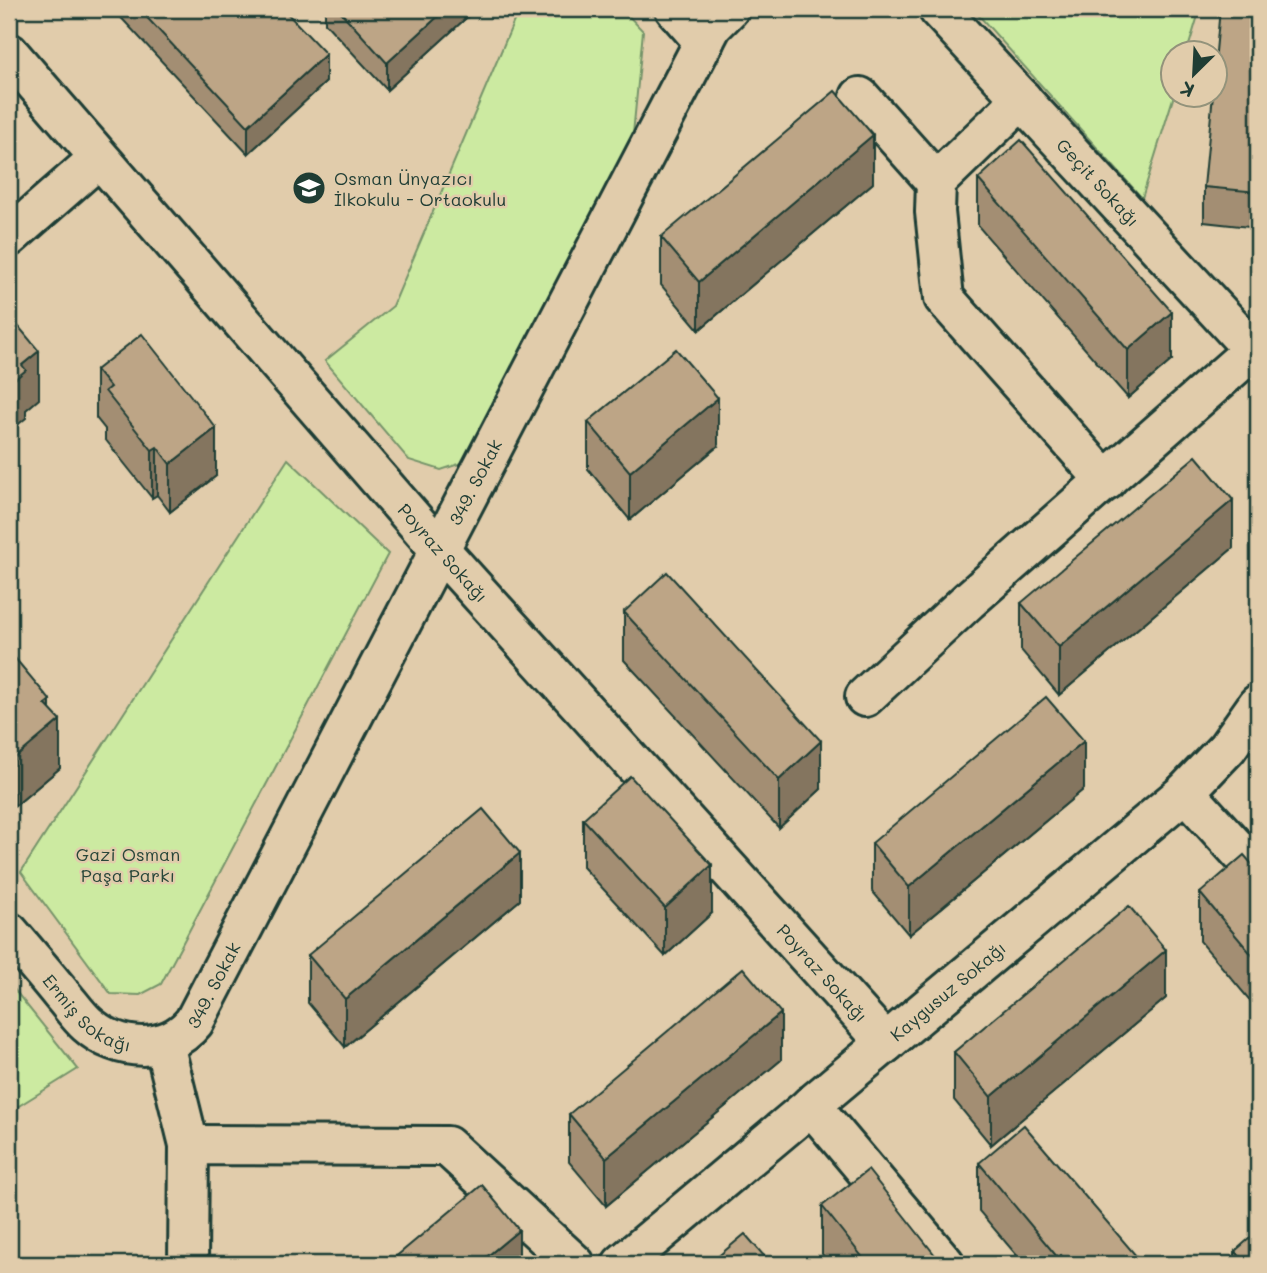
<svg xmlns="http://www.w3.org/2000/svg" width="1267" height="1273" viewBox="0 0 1267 1273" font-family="Mali,sans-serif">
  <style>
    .green { fill: #cceaa1; stroke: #76946a; stroke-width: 2 }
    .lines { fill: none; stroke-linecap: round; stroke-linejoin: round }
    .minor-casing { stroke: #1f3d34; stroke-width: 44 }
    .minor { stroke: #e1ccab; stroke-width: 38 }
    .wall { fill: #a38e73; stroke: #1f3d34; stroke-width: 2 }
    .shaded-wall { fill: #84745e; stroke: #1f3d34; stroke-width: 2 }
    .building { fill: #bda586; stroke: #1f3d34; stroke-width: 2 }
    .labels { text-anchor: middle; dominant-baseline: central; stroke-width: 5; stroke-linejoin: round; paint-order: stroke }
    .poi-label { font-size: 18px; fill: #1f3d34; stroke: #e1ccab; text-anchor: start }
    .street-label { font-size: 18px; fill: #1f3d34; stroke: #e1ccab }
    .park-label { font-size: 18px; fill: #284639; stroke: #e1ccab }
  </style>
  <rect width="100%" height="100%" fill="#e1ccab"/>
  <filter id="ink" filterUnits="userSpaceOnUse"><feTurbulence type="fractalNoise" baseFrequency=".0143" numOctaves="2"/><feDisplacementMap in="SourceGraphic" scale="14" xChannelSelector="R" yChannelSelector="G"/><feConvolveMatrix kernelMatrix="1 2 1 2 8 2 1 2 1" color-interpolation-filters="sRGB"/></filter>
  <g filter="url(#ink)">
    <!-- green -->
    <g class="green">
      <polygon points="519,9 622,9 643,31 633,134 474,459 441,470 409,460 325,361 393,306"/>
      <polygon points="973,9 1258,9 1258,20 1200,9 1187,52 1172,52 1174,95 1142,198"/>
      <polygon points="288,459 388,554 161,984 140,995 111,994 21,872"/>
      <polygon points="13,988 78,1069 9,1112 9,991"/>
    </g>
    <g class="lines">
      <defs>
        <g id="minor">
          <polyline points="675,9 704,42"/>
          <path id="s1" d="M938,9l320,346"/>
          <path id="s2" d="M9,53l431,497 446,493"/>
          <polyline points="860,97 936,182"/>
          <polyline points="1022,99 936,182 935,212 944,298 1106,481"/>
          <polyline points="9,237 99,158"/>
          <polyline points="865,697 968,601 1253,350"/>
          <polyline points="1185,792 1258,872"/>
          <path id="s3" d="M9,932c18,21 36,42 53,63 8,9 16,21 25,29 31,28 80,31 107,-2l518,-996 17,-17"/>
          <polyline points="164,1044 189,1145"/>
          <polyline points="811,1105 945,1264"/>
          <polyline points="188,1264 189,1145 447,1146 575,1264"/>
          <path id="s4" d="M622,1264l563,-472 42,-44 31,-44"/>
        </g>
      </defs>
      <!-- minor casing -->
      <use href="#minor" class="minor-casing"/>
      <!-- minor -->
      <use href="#minor" class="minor"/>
    </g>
    <!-- wall -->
    <g class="wall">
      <polygon points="113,9 283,9 326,82 248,154"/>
      <polygon points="325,9 476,9 387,90 325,23"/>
      <polygon points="1258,9 1258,228 1204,222 1204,187"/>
      <polygon points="978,179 1172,360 1128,398 978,226"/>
      <polygon points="873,183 699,330 661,285 661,237"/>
      <polygon points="96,370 216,476 170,512 157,495 152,498 105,439 105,429 96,418"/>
      <polygon points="588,422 718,446 630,520 588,469"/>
      <polygon points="1233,548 1059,695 1021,650 1021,603"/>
      <polygon points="624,612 821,789 779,828 624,660"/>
      <polygon points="9,651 50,709 60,768 15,806 9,799"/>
      <polygon points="1084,789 909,935 872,891 872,843"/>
      <polygon points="583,819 712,913 665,956 583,867"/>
      <polygon points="1258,871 1258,1010 1200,941 1200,893"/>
      <polygon points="520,900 345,1047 308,1003 308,955"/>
      <polygon points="1166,998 991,1145 954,1100 954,1052"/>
      <polygon points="781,1060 606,1206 569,1162 569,1114"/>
      <polygon points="979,1163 1143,1264 1024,1264 979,1211"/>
      <polygon points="822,1206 942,1264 830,1264 822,1254"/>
      <polygon points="1235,1251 1258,1264 1235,1264"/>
    </g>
    <!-- shaded-wall -->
    <g class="shaded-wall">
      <polygon points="446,9 476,9 387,90 387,63"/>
      <polygon points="326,54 326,82 248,154 248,126"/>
      <polygon points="873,135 873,183 699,330 699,282"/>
      <polygon points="1172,312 1172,360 1128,398 1128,350"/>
      <polygon points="39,351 39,399 26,410 26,418 9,432 9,384 22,365"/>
      <polygon points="718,398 718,446 630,520 630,472"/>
      <polygon points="216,428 216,476 170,512 170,464"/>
      <polygon points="157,447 157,495 152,498 152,450"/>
      <polygon points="1233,500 1233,548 1059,695 1059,647"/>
      <polygon points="50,700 50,729 60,720 60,768 15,806 15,758 45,704"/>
      <polygon points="821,741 821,789 779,828 779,780"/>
      <polygon points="1084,741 1084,789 909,935 909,887"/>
      <polygon points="520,853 520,900 345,1047 345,999"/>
      <polygon points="712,865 712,913 665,956 665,908"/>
      <polygon points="1166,950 1166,998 991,1145 991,1097"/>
      <polygon points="781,1013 781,1060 606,1206 606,1158"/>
      <polygon points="519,1230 519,1264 478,1264"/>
      <polygon points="1061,1255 1061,1264 1058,1264 1058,1258"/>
    </g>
    <!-- building -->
    <g class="building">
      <polygon points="139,9 283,9 326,54 248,126"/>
      <polygon points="338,9 446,9 387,63"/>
      <polygon points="1220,9 1258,9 1258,192 1204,187 1213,94 1214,94 1214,73"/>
      <polygon points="835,91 873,135 699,282 661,237"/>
      <polygon points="1021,140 1172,312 1128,350 978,179"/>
      <polygon points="9,315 39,351 22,365 26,370 9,384"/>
      <polygon points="142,334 216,428 170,464 157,447 152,450 105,391 110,387 96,370"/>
      <polygon points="676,349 718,398 630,472 588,422"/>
      <polygon points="1196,456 1233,500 1059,647 1021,603"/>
      <polygon points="667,572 821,741 779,780 624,612"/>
      <polygon points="9,651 50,700 45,704 60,720 15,758 9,751"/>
      <polygon points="1046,697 1084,741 909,887 872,843"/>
      <polygon points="630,776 712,865 665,908 583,819"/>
      <polygon points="483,809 520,853 345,999 308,955"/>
      <polygon points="1244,855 1258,871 1258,962 1200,893"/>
      <polygon points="1129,906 1166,950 991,1097 954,1052"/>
      <polygon points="743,968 781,1013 606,1158 569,1114"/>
      <polygon points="1024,1125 1143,1264 1068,1264 1061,1255 1058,1258 979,1163"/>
      <polygon points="868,1170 942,1264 868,1264 822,1206"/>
      <polygon points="482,1185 519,1230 478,1264 387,1264"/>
      <polygon points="1258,1231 1258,1264 1247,1264 1235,1251"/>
      <polygon points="745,1234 771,1264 709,1264"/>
    </g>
  </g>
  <!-- icons -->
  <defs>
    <symbol id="school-disc" viewBox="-11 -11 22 22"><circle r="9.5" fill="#1f3d34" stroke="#e1ccab"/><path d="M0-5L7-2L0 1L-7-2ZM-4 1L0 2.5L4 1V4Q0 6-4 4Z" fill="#fff"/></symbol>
  </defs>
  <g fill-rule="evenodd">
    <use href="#school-disc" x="290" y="169" width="38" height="38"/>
  </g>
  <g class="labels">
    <!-- poi labels -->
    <g class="poi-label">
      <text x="334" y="178">Osman Ünyazıcı<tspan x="334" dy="21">İlkokulu - Ortaokulu</tspan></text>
    </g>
    <!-- street labels -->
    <g class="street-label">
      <text stroke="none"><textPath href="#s1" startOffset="236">Geçit Sokağı</textPath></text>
      <text stroke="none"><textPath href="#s3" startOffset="849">349. Sokak</textPath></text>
      <text stroke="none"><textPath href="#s2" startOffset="662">Poyraz Sokağı</textPath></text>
      <text stroke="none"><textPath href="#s2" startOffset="1228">Poyraz Sokağı</textPath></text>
      <text stroke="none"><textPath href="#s3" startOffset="282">349. Sokak</textPath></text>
      <text stroke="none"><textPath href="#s4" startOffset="425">Kaygusuz Sokağı</textPath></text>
      <text stroke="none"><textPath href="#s3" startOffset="114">Ermiş Sokağı</textPath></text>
    </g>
    <!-- park labels -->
    <g class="park-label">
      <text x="128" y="854">Gazi Osman<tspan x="128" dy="21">Paşa Parkı</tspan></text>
    </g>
  </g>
  <!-- margin -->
  <rect width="1267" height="1273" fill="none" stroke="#e1ccab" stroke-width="35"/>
  <rect x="18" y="18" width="1232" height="1238" fill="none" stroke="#1f3d34" stroke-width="2.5" filter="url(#ink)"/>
  <!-- north arrow -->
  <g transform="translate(1194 74) rotate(204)"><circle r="33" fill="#e1ccab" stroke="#93937b" stroke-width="2"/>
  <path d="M0-5L12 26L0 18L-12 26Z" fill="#1f3d34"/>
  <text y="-10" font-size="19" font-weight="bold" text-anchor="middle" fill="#1f3d34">K</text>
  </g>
</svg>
